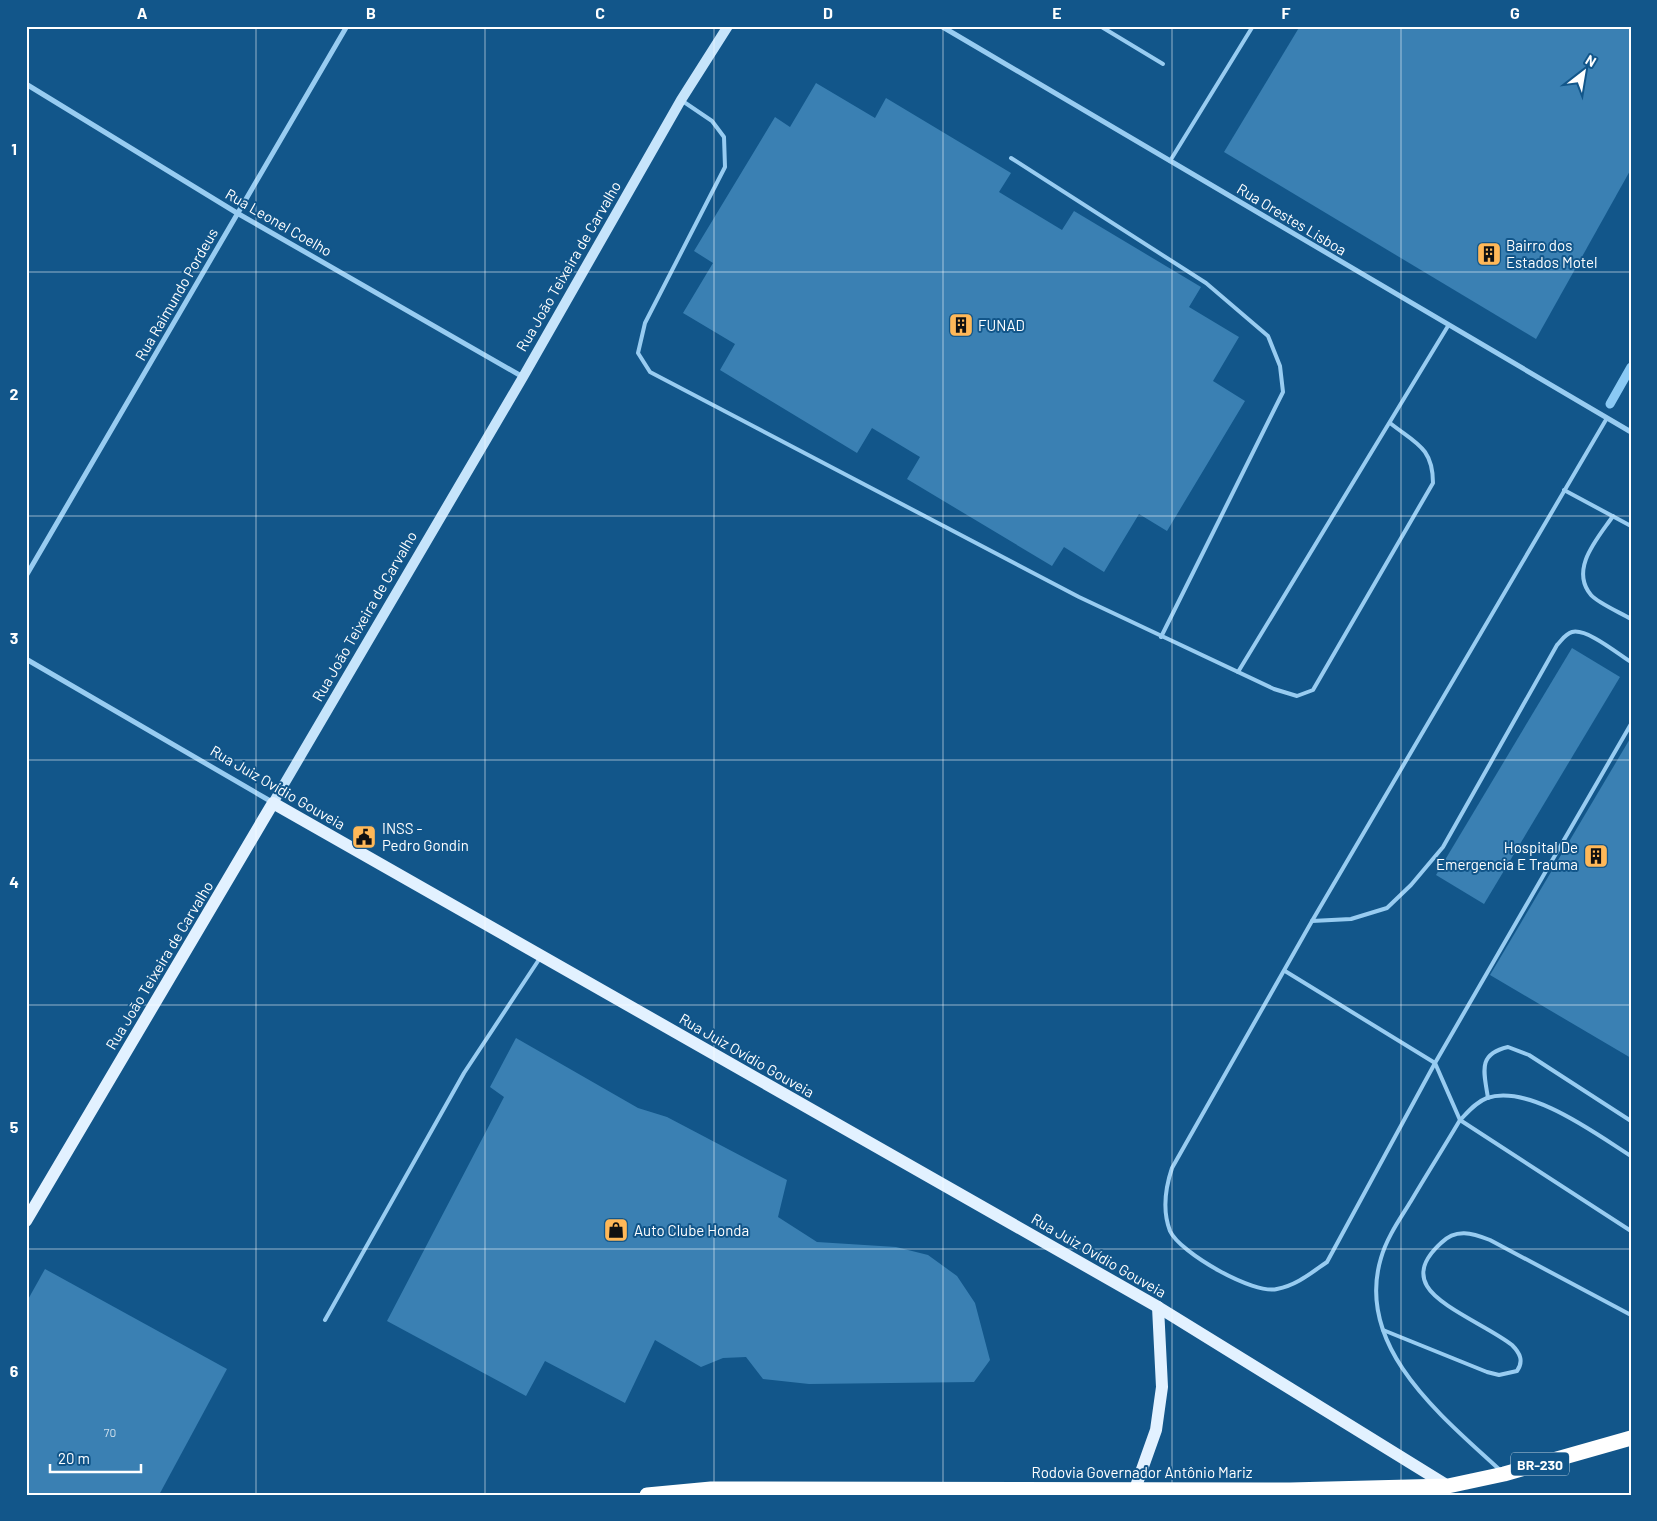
<svg xmlns="http://www.w3.org/2000/svg" width="1657" height="1521" viewBox="0 0 1657 1521" font-family="Barlow,sans-serif">
  <style>
    .lines { fill: none; stroke-linecap: round; stroke-linejoin: round }
    .stream { stroke: #8ac9f4; stroke-width: 9 }
    .building { fill: #3a80b3 }
    .lane { stroke: #98ccf1; stroke-width: 4 }
    .street { stroke: #98ccf1; stroke-width: 5 }
    .secondary { stroke: #c6e4fb; stroke-width: 10 }
    .primary { stroke: #e2f1ff; stroke-width: 12 }
    .highway { stroke: #fff; stroke-width: 15 }
    .grid { fill: none; stroke: #fff; stroke-width: 1; stroke-opacity: 0.55 }
    .labels { text-anchor: middle; dominant-baseline: central; stroke-width: 4; stroke-linejoin: round; paint-order: stroke }
    .number-label { font-size: 12px; fill: #cedfec }
    .shield { fill: #12568a; stroke: #b8ccdc; stroke-width: 1 }
    .shield-label { font-size: 14px; font-weight: bold; fill: #fff }
    .street-label { font-size: 15px; fill: #fff; stroke: #12568a }
    .poi-label { font-size: 15px; fill: #fff; stroke: #12568a; text-anchor: start }
    .neatline { fill: none; stroke: #fff; stroke-width: 2 }
    .grid-label { font-size: 16px; text-anchor: middle; font-weight: bold; fill: #fff }
  </style>
  <rect width="100%" height="100%" fill="#12568a"/>
  <g class="lines">
    <!-- stream -->
    <polyline class="stream" points="1610,404 1631,367"/>
  </g>
  <!-- building -->
  <g class="building">
    <polygon points="1300,26 1631,26 1631,169 1536,339 1224,152"/>
    <polygon points="816,83 875,118 886,98 1011,173 999,192 1062,230 1074,211 1201,287 1189,307 1239,337 1213,381 1245,401 1167,531 1139,514 1104,572 1064,547 1052,566 907,479 920,457 872,428 857,453 720,370 735,344 683,313 713,263 694,251 775,117 790,127"/>
    <polygon points="1572,648 1620,677 1484,904 1436,875"/>
    <polygon points="1631,737 1631,1058 1490,975"/>
    <polygon points="516,1038 638,1108 667,1117 787,1180 778,1217 817,1242 896,1247 928,1255 957,1276 975,1303 990,1360 974,1382 809,1384 763,1379 746,1357 723,1358 701,1367 655,1340 625,1403 545,1361 526,1396 387,1321 504,1097 490,1087"/>
    <polygon points="45,1269 227,1369 159,1495 26,1495 26,1303"/>
  </g>
  <g class="lines">
    <!-- lane -->
    <g class="lane">
      <polyline points="1100,26 1163,64"/>
      <path d="M681,100l31,21 12,16 1,30 -80,156 -7,30 12,19 429,225 195,92 23,7 16,-6 120,-207c0,-36 -18,-40 -43,-60"/>
      <polyline points="1011,158 1206,283 1268,336 1280,366 1283,392 1161,637"/>
      <polyline points="1170,161 1253,26"/>
      <path d="M1607,418l-295,503 -140,247c-7,21 -10,42 -2,63 10,22 84,64 107,58 20,-4 34,-16 50,-27l108,-199 196,-339"/>
      <polyline points="1564,490 1631,526"/>
      <path d="M1613,516c-15,22 -44,53 -22,79 7,8 30,18 40,24"/>
      <polyline points="1238,672 1448,326"/>
      <path d="M1312,921l39,-2 36,-11 24,-23 32,-38 114,-202c5,-5 8,-11 15,-13 15,-4 46,22 59,30"/>
      <polyline points="1285,971 1435,1063 1460,1120 1631,1231"/>
      <path d="M1488,1098c-4,-26 -11,-44 20,-51l21,8 102,66"/>
      <polyline points="325,1320 464,1073 540,958"/>
      <path d="M1383,1330l104,42 12,3 18,-4c7,-10 3,-18 -5,-26 -21,-17 -73,-38 -85,-59 -10,-17 2,-32 14,-43 15,-15 31,-10 49,-3l141,75"/>
      <path d="M1501,1471c-57,-53 -147,-123 -120,-213 6,-21 19,-39 30,-57 16,-27 33,-54 49,-81 8,-8 16,-18 27,-22 43,-14 109,36 144,58"/>
    </g>
    <!-- street -->
    <g class="street">
      <polyline points="941,26 1631,432"/>
      <polyline points="26,84 237,213 523,377"/>
      <polyline points="26,576 347,26"/>
      <polyline points="26,659 272,802"/>
    </g>
    <!-- secondary -->
    <polyline class="secondary" points="273,803 523,377 681,100 728,26"/>
    <!-- primary -->
    <g class="primary">
      <polyline points="26,1221 273,803 1158,1307 1448,1486"/>
      <polyline points="1135,1489 1156,1430 1162,1387 1158,1307"/>
    </g>
    <!-- highway -->
    <polyline class="highway" points="647,1495 711,1489 1290,1490 1448,1486 1504,1474 1631,1438"/>
  </g>
  <!-- grid -->
  <path class="grid" d="M256,26v1469M485,26v1469M714,26v1469M943,26v1469M1172,26v1469M1401,26v1469M26,272h1605M26,516h1605M26,760h1605M26,1005h1605M26,1249h1605"/>
  <!-- icons -->
  <defs>
    <symbol id="building-square" viewBox="-11 -11 22 22"><rect x="-9" y="-9" width="18" height="18" rx="4" fill="#ffb858" stroke="#12568a"/><path d="M-4-6H4V6H1V3H-1V6H-4ZM-2.5-4.3h1.7v1.8h-1.7ZM.8-4.3h1.7v1.8H.8ZM-2.5-1h1.7V.8h-1.7ZM.8-1h1.7V.8H.8Z" fill="#111"/></symbol>
    <symbol id="civic-square" viewBox="-11 -11 22 22"><rect x="-9" y="-9" width="18" height="18" rx="4" fill="#ffb858" stroke="#12568a"/><path d="M-.6-6.5H3V-4.5H.6V-3L4-1V1h2V6H-6V1h2V-1L-.6-3ZM-1.2 2.5V6h2.4V2.5Z" fill="#111"/></symbol>
    <symbol id="shop-square" viewBox="-11 -11 22 22"><rect x="-9" y="-9" width="18" height="18" rx="4" fill="#ffb858" stroke="#12568a"/><path d="M-5-2.5h2.3a2.7 3.5 0 0 1 5.4 0H5L5.5 6h-11ZM-1.5-2.5h3a1.5 2.3 0 0 0-3 0Z" fill="#111"/></symbol>
  </defs>
  <g fill-rule="evenodd">
    <use href="#building-square" x="1475" y="240" width="28" height="28"/>
    <use href="#building-square" x="947" y="311" width="28" height="28"/>
    <use href="#civic-square" x="350" y="823" width="28" height="28"/>
    <use href="#building-square" x="1582" y="842" width="28" height="28"/>
    <use href="#shop-square" x="602" y="1216" width="28" height="28"/>
  </g>
  <g class="labels">
    <!-- number labels -->
    <g class="number-label">
      <text x="110" y="1432">70</text>
    </g>
    <!-- shield labels -->
    <rect class="shield" x="1511" y="1452.5" width="58" height="23" rx="4"/>
    <g class="shield-label">
      <text x="1540" y="1464">BR-230</text>
    </g>
    <!-- street labels -->
    <g class="street-label">
      <text transform="translate(1292 219) rotate(31)">Rua Orestes Lisboa</text>
      <text transform="translate(279 222) rotate(30)">Rua Leonel Coelho</text>
      <text transform="translate(568 266) rotate(-60)">Rua João Teixeira de Carvalho</text>
      <text transform="translate(176 294) rotate(-60)">Rua Raimundo Pordeus</text>
      <text transform="translate(364 616) rotate(-60)">Rua João Teixeira de Carvalho</text>
      <text transform="translate(278 787) rotate(30)">Rua Juiz Ovídio Gouveia</text>
      <text transform="translate(159 965) rotate(-59)">Rua João Teixeira de Carvalho</text>
      <text transform="translate(747 1055) rotate(30)">Rua Juiz Ovídio Gouveia</text>
      <text transform="translate(1099 1255) rotate(30)">Rua Juiz Ovídio Gouveia</text>
      <text x="1142" y="1472">Rodovia Governador Antônio Mariz</text>
    </g>
    <!-- poi labels -->
    <g class="poi-label">
      <text x="1506" y="245">Bairro dos<tspan x="1506" dy="17">Estados Motel</tspan></text>
      <text x="978" y="325">FUNAD</text>
      <text x="382" y="828">INSS -<tspan x="382" dy="17">Pedro Gondin</tspan></text>
      <text x="1578" y="847" text-anchor="end">Hospital De<tspan x="1578" dy="17">Emergencia E Trauma</tspan></text>
      <text x="634" y="1230">Auto Clube Honda</text>
    </g>
  </g>
  <!-- border -->
  <rect width="1657" height="1521" fill="none" stroke="#12568a" stroke-width="55"/>
  <!-- north arrow -->
  <g transform="translate(1584 72) rotate(31)" stroke="#12568a" stroke-width="4" paint-order="stroke">
  <path d="M0-4L9 19L0 12L-9 19Z" fill="#ffffff"/>
  <text y="-8" font-size="14" font-weight="bold" text-anchor="middle" fill="#ffffff">N</text>
  </g>
  <!-- scale -->
  <path d="M50 1464v8h91v-8" fill="none" stroke="#ffffff" stroke-width="2.5"/>
  <text x="58" y="1464" font-size="15" fill="#ffffff" stroke="#12568a" stroke-width="4" paint-order="stroke">20 m</text>
  <rect x="28" y="28" width="1602" height="1466" class="neatline"/>
  <g class="grid-label">
    <text x="142" y="19">A</text>
    <text x="371" y="19">B</text>
    <text x="600" y="19">C</text>
    <text x="828" y="19">D</text>
    <text x="1057" y="19">E</text>
    <text x="1286" y="19">F</text>
    <text x="1515" y="19">G</text>
    <text x="14" y="155">1</text>
    <text x="14" y="400">2</text>
    <text x="14" y="644">3</text>
    <text x="14" y="888">4</text>
    <text x="14" y="1133">5</text>
    <text x="14" y="1377">6</text>
  </g>
</svg>
